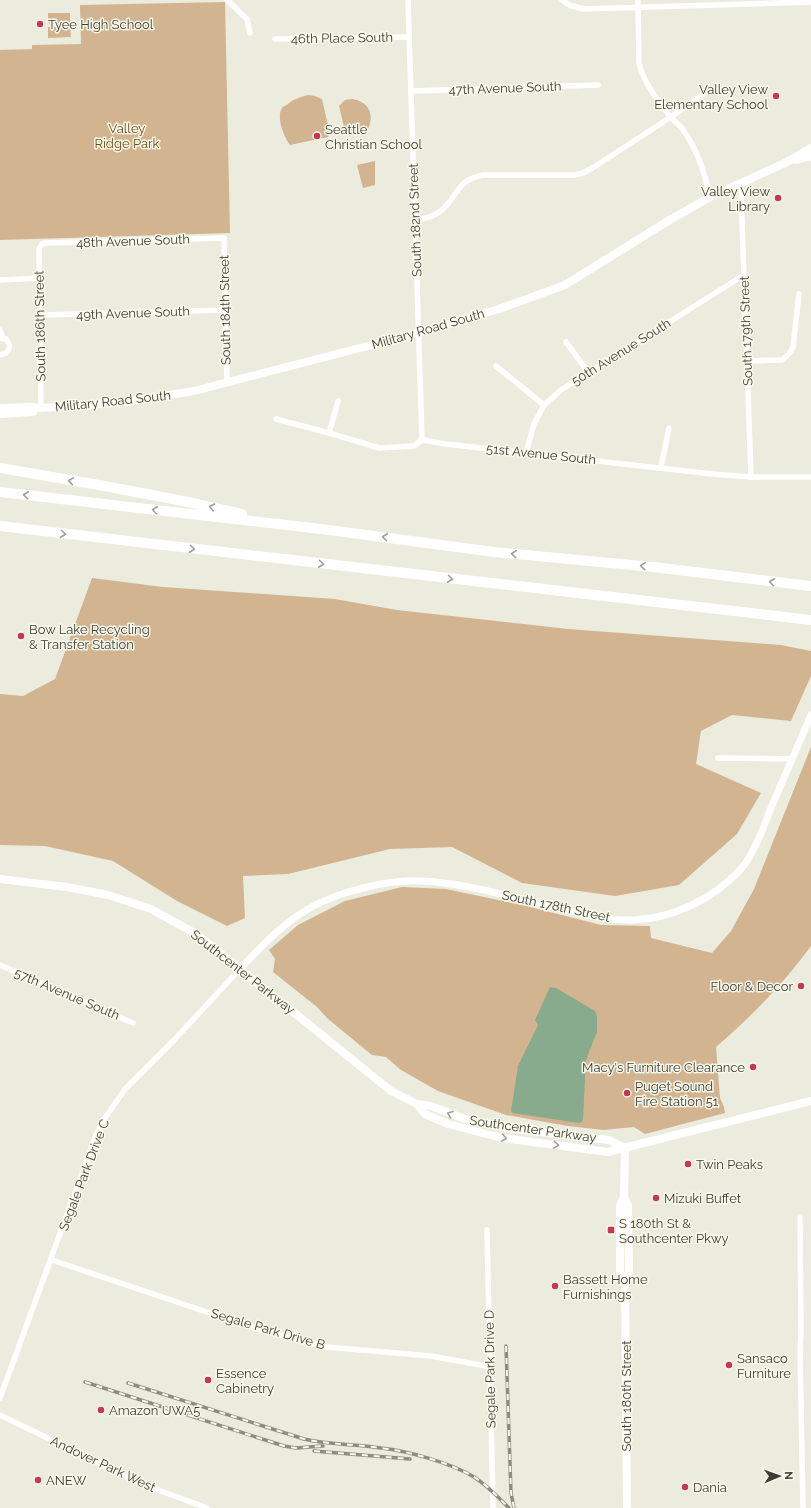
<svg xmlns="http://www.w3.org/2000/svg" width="811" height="1508" viewBox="0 0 811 1508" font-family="Raleway,sans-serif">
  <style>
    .green { fill: #d2b491 }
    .water { fill: #87ab8c }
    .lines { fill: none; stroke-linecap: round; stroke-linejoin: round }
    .minor { stroke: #fff; stroke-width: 5.5 }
    .tertiary { stroke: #fff; stroke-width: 7 }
    .secondary { stroke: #fff; stroke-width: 8 }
    .motorway { stroke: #fff; stroke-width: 10 }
    .rail-casing { stroke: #8c8c82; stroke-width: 3.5 }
    .rail { stroke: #f8f9ea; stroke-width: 2; stroke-dasharray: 6; stroke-linecap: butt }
    .oneway { stroke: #9e9e9b }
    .poi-dot { fill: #c63756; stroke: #f8f9ea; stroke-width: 1.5 }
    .labels { text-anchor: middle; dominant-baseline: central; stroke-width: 3; stroke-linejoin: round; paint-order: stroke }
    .poi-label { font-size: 13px; fill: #3d3d37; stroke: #f8f9ea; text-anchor: start }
    .street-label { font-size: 13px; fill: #3d3d37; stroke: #f8f9ea }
    .park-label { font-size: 13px; fill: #724a0e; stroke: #f8f9ea }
  </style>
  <rect width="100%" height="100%" fill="#ebecdd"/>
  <!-- green -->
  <g class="green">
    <polygon points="225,2 230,233 0,240 0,50 32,49 32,45 81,44 80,5"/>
    <rect x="48" y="13" width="22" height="10"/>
    <polygon points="48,27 70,27 71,37 48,38"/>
    <path d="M308,95l7,1 7,3 8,35 -2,3 -38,8c-6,-8 -14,-28 -8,-37 1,-2 4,-2 6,-4 6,-5 12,-7 20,-9z"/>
    <path d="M352,99c16,2 23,15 16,30l-21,4 -2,-2 -6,-25 6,-6z"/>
    <polygon points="375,161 375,185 363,188 357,165"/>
    <polygon points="92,578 163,587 335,599 397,610 568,629 781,645 811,651 811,676 791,721 732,715 701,731 696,764 761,793 737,834 679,885 615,896 522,883 452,847 390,849 288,874 243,876 245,918 227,926 177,901 113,861 45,846 0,845 0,694 23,696 55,679"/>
    <path d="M811,747v199c-27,37 -60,71 -95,101l4,51 4,9 1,6 -80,21 -11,-7 -31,3 -35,-4 -62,-11 -68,-24 -37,-21 -15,-13 -14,-2 -44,-36 -11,-12 -44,-35 2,-13 -6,-9 29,-25 47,-24 57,-14 44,2 80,17 75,19 49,1 1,12 61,15 19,-22 23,-42z"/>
  </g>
  <!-- water -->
  <polygon class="water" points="550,987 556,988 595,1011 597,1017 597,1032 586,1060 583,1119 582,1122 579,1123 513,1113 511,1111 518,1066 538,1025 535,1020"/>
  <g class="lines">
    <!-- minor -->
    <g class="minor">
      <polyline points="227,0 247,19 250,33"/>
      <polyline points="408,0 422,440"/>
      <polyline points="562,0 569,5 583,9 811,2"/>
      <path d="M638,0l1,63c4,19 19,38 31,53 3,4 7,7 11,11 16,21 23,44 29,70"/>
      <polyline points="275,39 409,37"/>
      <polyline points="411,91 598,85"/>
      <polyline points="739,184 741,192 751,477"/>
      <path d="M414,220c11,-1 21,-3 29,-11 16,-16 15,-29 40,-34h92l8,-2 11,-6 77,-50 32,-23"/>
      <polyline points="0,280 40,278"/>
      <polyline points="41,315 225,310"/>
      <polyline points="0,330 3,338"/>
      <path d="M0,338l6,1c4,5 5,10 0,14l-6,2"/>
      <polyline points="566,342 588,372"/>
      <polyline points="747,361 782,360 789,354 793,347 799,294"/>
      <polyline points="496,366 544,405"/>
      <polyline points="41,408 39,249 42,244 46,243 224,238 227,383"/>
      <polyline points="276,419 329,433 379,448 414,446 422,440 446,444 712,474 751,477 811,477"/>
      <polyline points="329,433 338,401"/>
      <polyline points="526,453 534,424 544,405 561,390 744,275"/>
      <polyline points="661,467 669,428"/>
      <polyline points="718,758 792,759"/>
      <polyline points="0,965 133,1023"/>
      <polyline points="800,1218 801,1333 800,1349 803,1508"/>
      <polyline points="487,1230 493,1508"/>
      <polyline points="52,1260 260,1330 326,1347 431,1356 491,1367"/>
      <polyline points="0,1398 96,1135 104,1119 126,1088 175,1039 240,969"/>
      <polyline points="0,1415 142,1484 207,1508"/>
    </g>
    <!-- tertiary -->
    <path class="tertiary" d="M240,969c21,-22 42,-45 68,-60 30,-17 79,-30 114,-28 45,2 96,18 141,28 23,6 46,12 70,11 42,-2 80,-21 108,-51 13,-15 23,-43 30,-61 13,-31 27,-62 40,-93"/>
    <!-- secondary -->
    <g class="secondary">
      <polyline points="796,160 811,156"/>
      <polyline points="0,408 32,407 41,408 127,402 194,391 418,333 499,309 565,285 668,221 710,197 785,163 811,148"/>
      <polyline points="0,414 33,412"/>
      <polyline points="0,879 67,887 108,895 151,909 198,935 391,1091 417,1104 431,1106 465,1119 507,1128 609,1140 625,1148"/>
      <polyline points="417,1104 425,1114 448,1124 502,1138 608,1152 811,1101"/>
      <polyline points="625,1148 624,1197 628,1206 629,1271 625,1283 627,1508"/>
      <polyline points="624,1197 620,1206 620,1272 625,1283"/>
    </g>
    <!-- motorway -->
    <g class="motorway">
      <polyline points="0,468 110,487 183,501 242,514"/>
      <polyline points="0,492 329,530 494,552 653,567 811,586"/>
      <polyline points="0,526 811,620"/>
    </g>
    <defs>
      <g id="rail">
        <polyline points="506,1346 511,1493 514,1508"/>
        <polyline points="85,1382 284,1446 296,1448 323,1446"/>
        <path d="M128,1383l176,56c26,6 51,5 77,9 27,3 70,15 93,29 14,9 24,20 35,31"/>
        <polyline points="314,1451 410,1459"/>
      </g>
    </defs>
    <!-- rail casing -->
    <use href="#rail" class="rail-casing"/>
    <!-- rail -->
    <use href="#rail" class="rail"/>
  </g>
  <!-- one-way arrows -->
  <defs><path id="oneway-chevron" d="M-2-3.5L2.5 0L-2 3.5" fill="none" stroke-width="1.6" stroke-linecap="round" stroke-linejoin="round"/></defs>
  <g class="oneway">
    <use href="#oneway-chevron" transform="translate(71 481) rotate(-171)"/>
    <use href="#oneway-chevron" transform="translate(26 495) rotate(-173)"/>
    <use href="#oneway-chevron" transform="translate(212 507) rotate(-167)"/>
    <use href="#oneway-chevron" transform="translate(155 510) rotate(-173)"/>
    <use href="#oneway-chevron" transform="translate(63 534) rotate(7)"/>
    <use href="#oneway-chevron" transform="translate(385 537) rotate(-173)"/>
    <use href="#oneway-chevron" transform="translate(192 549) rotate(7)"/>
    <use href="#oneway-chevron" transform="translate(514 554) rotate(-175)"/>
    <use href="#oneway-chevron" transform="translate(321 564) rotate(7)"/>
    <use href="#oneway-chevron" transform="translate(643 566) rotate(-175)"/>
    <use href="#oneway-chevron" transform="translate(450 579) rotate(7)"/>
    <use href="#oneway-chevron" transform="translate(772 582) rotate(-173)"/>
    <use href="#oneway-chevron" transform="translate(450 1114) rotate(-159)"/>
    <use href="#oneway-chevron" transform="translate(504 1138) rotate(10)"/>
    <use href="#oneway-chevron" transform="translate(556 1145) rotate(8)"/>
  </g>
  <!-- markers -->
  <g class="poi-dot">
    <circle cx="40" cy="24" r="4"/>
    <circle cx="776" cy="96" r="4"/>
    <circle cx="317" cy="136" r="4"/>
    <circle cx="778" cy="198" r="4"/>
    <circle cx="21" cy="636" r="4"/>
    <circle cx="801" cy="986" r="4"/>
    <circle cx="753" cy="1067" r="4"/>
    <circle cx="627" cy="1093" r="4"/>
    <circle cx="688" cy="1164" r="4"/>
    <circle cx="656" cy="1198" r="4"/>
    <rect x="607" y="1226" width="8" height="8" rx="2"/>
    <circle cx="555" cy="1286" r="4"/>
    <circle cx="729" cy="1365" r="4"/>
    <circle cx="208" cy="1380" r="4"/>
    <circle cx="101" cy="1410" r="4"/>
    <circle cx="38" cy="1480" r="4"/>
    <circle cx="685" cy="1487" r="4"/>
  </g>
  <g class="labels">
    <!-- poi labels -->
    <g class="poi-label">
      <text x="48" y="24">Tyee High School</text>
      <text x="768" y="89" text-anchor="end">Valley View<tspan x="768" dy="15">Elementary School</tspan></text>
      <text x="325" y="129">Seattle<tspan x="325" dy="15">Christian School</tspan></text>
      <text x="770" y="191" text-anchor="end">Valley View<tspan x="770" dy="15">Library</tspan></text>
      <text x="29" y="629">Bow Lake Recycling<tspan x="29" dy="15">&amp; Transfer Station</tspan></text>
      <text x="793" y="986" text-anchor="end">Floor &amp; Decor</text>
      <text x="745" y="1067" text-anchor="end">Macy's Furniture Clearance</text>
      <text x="635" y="1086">Puget Sound<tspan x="635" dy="15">Fire Station 51</tspan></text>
      <text x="696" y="1164">Twin Peaks</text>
      <text x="664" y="1198">Mizuki Buffet</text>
      <text x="619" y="1223">S 180th St &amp;<tspan x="619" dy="15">Southcenter Pkwy</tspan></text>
      <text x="563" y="1279">Bassett Home<tspan x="563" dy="15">Furnishings</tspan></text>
      <text x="737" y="1358">Sansaco<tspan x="737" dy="15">Furniture</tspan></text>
      <text x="216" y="1373">Essence<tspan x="216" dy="15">Cabinetry</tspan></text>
      <text x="109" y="1410">Amazon UWA5</text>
      <text x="46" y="1480">ANEW</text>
      <text x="693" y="1487">Dania</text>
    </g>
    <!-- street labels -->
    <g class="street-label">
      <text transform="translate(342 38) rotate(-1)">46th Place South</text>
      <text transform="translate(505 88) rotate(-2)">47th Avenue South</text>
      <text transform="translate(415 220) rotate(-92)">South 182nd Street</text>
      <text transform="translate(133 241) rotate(-2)">48th Avenue South</text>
      <text transform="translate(225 310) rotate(-91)">South 184th Street</text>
      <text transform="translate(133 313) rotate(-2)">49th Avenue South</text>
      <text transform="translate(40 326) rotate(-91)">South 186th Street</text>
      <text transform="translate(428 329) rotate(-16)">Military Road South</text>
      <text transform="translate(746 331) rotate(-92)">South 179th Street</text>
      <text transform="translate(621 352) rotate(-32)">50th Avenue South</text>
      <text transform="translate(113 401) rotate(-6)">Military Road South</text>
      <text transform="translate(541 454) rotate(6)">51st Avenue South</text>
      <text transform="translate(556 906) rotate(12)">South 178th Street</text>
      <text transform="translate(243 972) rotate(38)">Southcenter Parkway</text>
      <text transform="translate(67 994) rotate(23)">57th Avenue South</text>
      <text transform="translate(533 1129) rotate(8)">Southcenter Parkway</text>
      <text transform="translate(84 1175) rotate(-69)">Segale Park Drive C</text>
      <text transform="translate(268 1329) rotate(16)">Segale Park Drive B</text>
      <text transform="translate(490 1369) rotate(-91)">Segale Park Drive D</text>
      <text transform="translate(626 1396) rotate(-90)">South 180th Street</text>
      <text transform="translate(103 1464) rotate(25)">Andover Park West</text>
    </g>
    <!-- park labels -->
    <g class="park-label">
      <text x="127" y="128">Valley<tspan x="127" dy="15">Ridge Park</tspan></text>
    </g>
  </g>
  <!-- north arrow -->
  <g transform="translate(779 1476) rotate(88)" stroke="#f8f9ea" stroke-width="3" paint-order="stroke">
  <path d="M0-3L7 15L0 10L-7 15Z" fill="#3d3d37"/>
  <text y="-6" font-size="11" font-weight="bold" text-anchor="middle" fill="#3d3d37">N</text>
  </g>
</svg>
